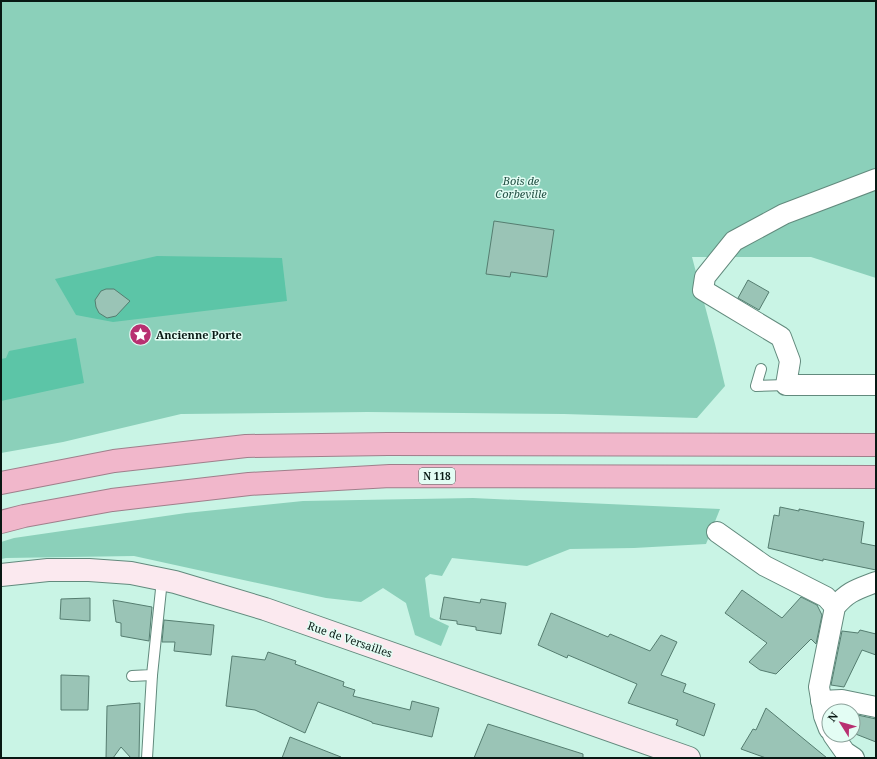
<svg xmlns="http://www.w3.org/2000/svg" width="877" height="759" viewBox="0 0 877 759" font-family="'Noto Serif',serif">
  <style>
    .green { fill: #8bd0ba }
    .water { fill: #5cc5a7 }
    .building { fill: #9ac4b6; stroke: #557d70 }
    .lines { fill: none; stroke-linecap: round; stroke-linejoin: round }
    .lane-casing { stroke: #628a7d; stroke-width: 12 }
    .street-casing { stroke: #628a7d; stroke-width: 22 }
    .secondary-casing { stroke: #628a7d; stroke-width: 24 }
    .highway-casing { stroke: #9f7f8b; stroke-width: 24 }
    .lane { stroke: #fff; stroke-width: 10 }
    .street { stroke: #fff; stroke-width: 20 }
    .secondary { stroke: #fbe9ef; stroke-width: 22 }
    .highway { stroke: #f1b7cb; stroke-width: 22 }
    .labels { text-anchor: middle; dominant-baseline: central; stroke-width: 3; stroke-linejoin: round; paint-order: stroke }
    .shield { fill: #e3fdf4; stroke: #4a5d56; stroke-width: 1 }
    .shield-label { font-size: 10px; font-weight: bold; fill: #081813 }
    .park-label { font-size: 11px; font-style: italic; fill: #245145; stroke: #e3fdf4 }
    .poi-label { font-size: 11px; font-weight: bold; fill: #081813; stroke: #e3fdf4; text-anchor: start }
    .street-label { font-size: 11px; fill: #081813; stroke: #e3fdf4 }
  </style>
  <rect width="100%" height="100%" fill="#c9f4e5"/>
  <!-- green -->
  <g class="green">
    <polygon points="1,1 876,1 876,278 811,257 692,257 715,344 725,386 697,418 564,414 368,412 181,414 63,442 1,453"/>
    <polygon points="473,498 720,509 706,544 634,548 570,549 527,566 452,558 442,576 430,574 425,578 430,617 449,626 441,646 415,635 406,603 383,588 361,602 326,598 134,556 6,558 1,559 1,542 14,538 186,513 303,501"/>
  </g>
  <!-- water -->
  <g class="water">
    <polygon points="157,256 282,258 287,301 113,322 76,315 55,279"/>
    <polygon points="76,338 84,383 1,401 1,359 6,358 9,351"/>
  </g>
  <!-- building -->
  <g class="building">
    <polygon points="494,221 554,230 547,277 511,272 510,277 486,274"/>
    <polygon points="748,280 769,292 759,310 738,298"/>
    <polygon points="106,289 114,289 130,301 116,316 107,318 99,313 96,307 95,300 101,291"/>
    <polygon points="780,507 799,511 799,509 864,522 861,543 876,546 876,570 823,559 823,561 768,548 774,515 779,516"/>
    <polygon points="742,590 782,618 801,597 817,605 822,615 816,644 811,639 776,674 760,670 749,662 767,643 725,613"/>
    <polygon points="444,597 480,603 481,599 506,603 501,634 476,630 476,627 457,624 457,621 440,619"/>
    <polygon points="90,598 90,621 60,619 61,599"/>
    <polygon points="113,600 152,607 149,641 121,636 121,623 116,622"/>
    <polygon points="551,613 608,637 610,634 650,651 661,635 677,642 661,675 686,684 683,692 715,704 704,736 676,725 678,720 628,703 637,684 568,655 567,658 538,645"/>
    <polygon points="164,620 214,625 211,655 174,651 175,642 162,642"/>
    <polygon points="860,630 876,634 876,655 862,650 844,687 831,685 842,631 858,633"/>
    <polygon points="268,652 296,661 295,664 344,682 343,686 355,690 353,696 410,710 412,701 439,708 432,737 372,723 372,722 318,702 305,733 255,710 226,706 232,656 265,660"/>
    <polygon points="61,675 89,676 88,710 61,710"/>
    <polygon points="140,703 139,758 131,758 121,747 113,758 106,758 107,706"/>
    <polygon points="766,708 827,758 766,758 741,749 753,729 756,730"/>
    <polygon points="853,714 876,719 876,742 853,733"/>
    <polygon points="488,724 583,754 583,758 474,758"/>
    <polygon points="290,737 341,757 341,758 282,758"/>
  </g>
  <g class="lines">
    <defs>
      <g id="lane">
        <polyline points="761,369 756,386 786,385"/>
        <polyline points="132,676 152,675 162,580"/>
        <polyline points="147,758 152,675"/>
      </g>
      <g id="street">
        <polyline points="876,179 784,214 734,241 705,277 703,290 781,337 790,361 786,385 876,385"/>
        <polyline points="717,532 765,566 826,597 835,607"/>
        <polyline points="821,701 842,700 876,707"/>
        <path d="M829,729l-5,-13 -5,-29 16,-80c13,-16 23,-18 41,-25"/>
        <polyline points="833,735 845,752 854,758"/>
      </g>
      <polyline id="secondary" points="1,575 48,570 89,570 131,573 175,582 265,609 689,758"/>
      <g id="highway">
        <polyline points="1,483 114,461 246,446 388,444 876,445"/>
        <polyline points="1,522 24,516 112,500 249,484 390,476 876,477"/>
      </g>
    </defs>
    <!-- lane casing -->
    <use href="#lane" class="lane-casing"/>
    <!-- street casing -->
    <use href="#street" class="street-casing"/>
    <!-- secondary casing -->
    <use href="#secondary" class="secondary-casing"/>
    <!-- highway casing -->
    <use href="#highway" class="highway-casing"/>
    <!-- lane -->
    <use href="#lane" class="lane"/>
    <!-- street -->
    <use href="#street" class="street"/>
    <!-- secondary -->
    <use href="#secondary" class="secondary"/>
    <!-- highway -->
    <use href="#highway" class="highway"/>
  </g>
  <!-- icons -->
  <defs>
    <symbol id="sight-disc" viewBox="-11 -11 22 22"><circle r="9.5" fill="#b83071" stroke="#e3fdf4"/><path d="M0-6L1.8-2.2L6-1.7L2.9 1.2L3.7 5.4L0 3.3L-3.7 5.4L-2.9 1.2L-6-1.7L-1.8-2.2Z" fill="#fff"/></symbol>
  </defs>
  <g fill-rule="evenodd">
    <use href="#sight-disc" x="128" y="322" width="25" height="25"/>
  </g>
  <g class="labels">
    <!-- shield labels -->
    <rect class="shield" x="419" y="468" width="36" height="16" rx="3"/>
    <g class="shield-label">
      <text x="437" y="476">N 118</text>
    </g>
    <!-- park labels -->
    <g class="park-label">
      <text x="521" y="180">Bois de<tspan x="521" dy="13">Corbeville</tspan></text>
    </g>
    <!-- poi labels -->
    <g class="poi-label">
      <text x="156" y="334">Ancienne Porte</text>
    </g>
    <!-- street labels -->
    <g class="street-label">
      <text transform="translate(350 639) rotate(19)">Rue de Versailles</text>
    </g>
  </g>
  <!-- border -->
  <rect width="877" height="759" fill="none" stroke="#081813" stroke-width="4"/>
  <!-- north arrow -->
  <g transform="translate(841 723) rotate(307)"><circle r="19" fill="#e3fdf4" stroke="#8ba19a"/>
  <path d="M0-3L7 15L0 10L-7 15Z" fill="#b83071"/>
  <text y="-6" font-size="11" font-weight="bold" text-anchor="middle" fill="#081813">N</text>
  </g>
</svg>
